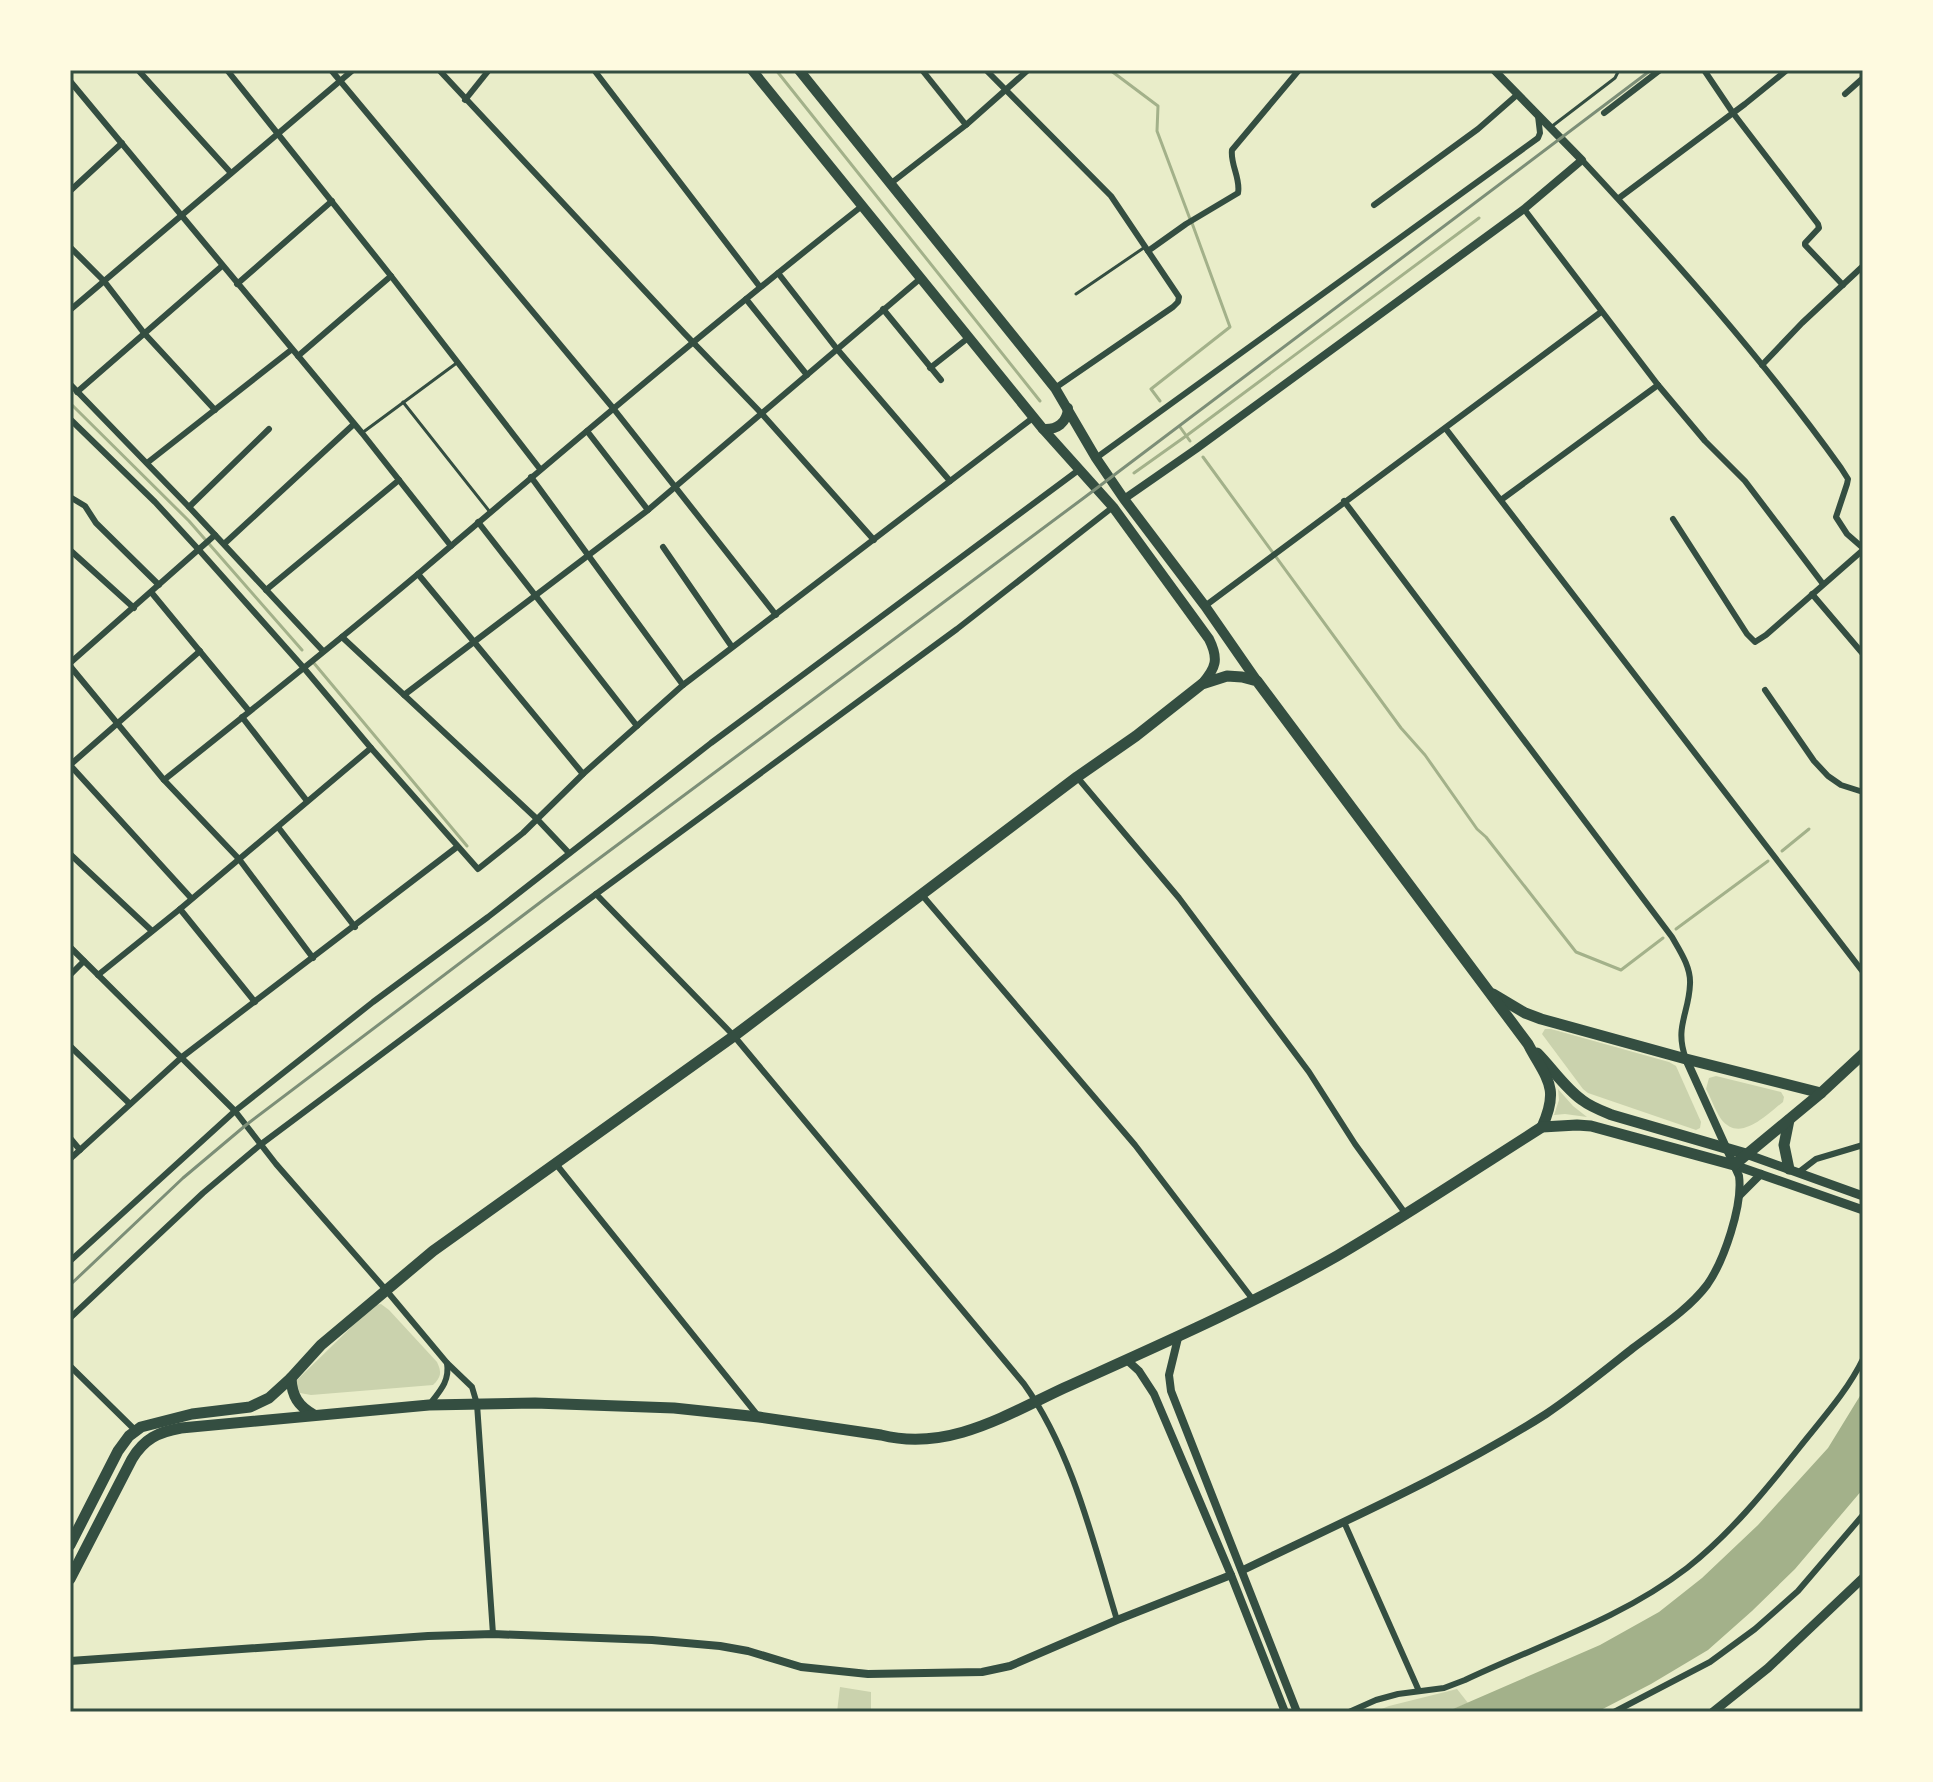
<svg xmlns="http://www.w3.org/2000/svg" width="1933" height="1782" viewBox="0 0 1933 1782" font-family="'DM Sans',sans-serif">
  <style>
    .green { fill: #cad2ad }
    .water { fill: #a3b18a }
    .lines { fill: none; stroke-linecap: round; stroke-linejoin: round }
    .stream { stroke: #a3b18a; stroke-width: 3 }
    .service { stroke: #344e41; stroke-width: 3 }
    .minor { stroke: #344e41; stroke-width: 6 }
    .tertiary { stroke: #344e41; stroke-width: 8 }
    .secondary { stroke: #344e41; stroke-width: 9 }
    .primary { stroke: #344e41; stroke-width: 10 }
    .trunk { stroke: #344e41; stroke-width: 11 }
    .rail { stroke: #7c8e77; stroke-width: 3 }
    .neatline { fill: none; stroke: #344e41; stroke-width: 3 }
  </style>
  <rect width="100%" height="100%" fill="#e9edc9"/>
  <!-- green -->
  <g class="green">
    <polygon points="1545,1029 1551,1029 1669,1062 1676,1066 1701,1122 1700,1128 1696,1130 1588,1093 1583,1089 1542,1034"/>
    <path d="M1716,1076l65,16 3,5 -1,5c-16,12 -43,42 -62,17 -6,-9 -10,-21 -15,-30l3,-11z"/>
    <polygon points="1558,1089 1573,1106 1587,1117 1565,1114 1554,1115 1559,1100"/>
    <path d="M381,1304l8,6 48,52c5,11 4,15 -4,23l-122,10 -11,-2 -5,-5v-6l79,-77z"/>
    <polygon points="840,1687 871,1692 871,1712 837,1712"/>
    <polygon points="1457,1689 1468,1703 1446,1712 1374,1712 1389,1706"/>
  </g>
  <!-- water -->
  <polygon class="water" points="1863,1391 1863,1489 1795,1569 1752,1611 1708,1650 1651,1684 1597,1712 1446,1712 1600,1645 1659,1612 1702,1578 1758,1525 1828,1448"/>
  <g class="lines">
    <!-- stream -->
    <g class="stream">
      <polyline points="776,70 1040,401"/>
      <polyline points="1110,70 1158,106 1157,131 1190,219"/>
      <polyline points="1160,401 1151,389 1230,327 1192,223"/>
      <polyline points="70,403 189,521 302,650"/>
      <polyline points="1180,427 1190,441"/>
      <polyline points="1203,457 1401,728 1425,755 1477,829 1486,837 1576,952 1621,970 1663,938"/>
      <polyline points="1134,473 1186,436 1479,218"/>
      <polyline points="313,662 467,846"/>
      <polyline points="1782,851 1809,829"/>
      <polyline points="1676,929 1768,861"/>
    </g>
    <!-- service -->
    <g class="service">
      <polyline points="1551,127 1615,78 1619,70"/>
      <polyline points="1076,294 1145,247"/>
      <polyline points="403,402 490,512"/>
      <polyline points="362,433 458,362"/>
    </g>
    <!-- minor -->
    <g class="minor">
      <polyline points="138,70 231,173"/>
      <polyline points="227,70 391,276 540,469"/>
      <polyline points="331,70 613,408 776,615"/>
      <polyline points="439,70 685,334 762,414 874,540"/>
      <polyline points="594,70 760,287"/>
      <polyline points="922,70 966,125"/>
      <polyline points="986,70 1111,196 1179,297 1178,302 1173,307 1055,388"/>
      <polyline points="1704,70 1733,113 1818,224 1819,228 1805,243 1805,245 1843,285"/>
      <polyline points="70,81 362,433 451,546"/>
      <polyline points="1845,94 1863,78"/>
      <polyline points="465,100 489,70"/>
      <polyline points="1604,113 1660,70"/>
      <path d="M1582,160c91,98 181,199 259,308l7,11 -1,5 -11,33 11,17 16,14"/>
      <polyline points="890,184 966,125 1028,70"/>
      <polyline points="70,191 122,143"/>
      <polyline points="1619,198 1745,104 1787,70"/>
      <polyline points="1374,205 1478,129 1518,94"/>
      <polyline points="1524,209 1658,385 1705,441 1745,481 1823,584"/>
      <polyline points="70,247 104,281 144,333 215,410"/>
      <path d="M1148,251l38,-27 52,-31c3,-14 -8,-29 -6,-43l67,-80"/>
      <polyline points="778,273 837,349 950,481"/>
      <polyline points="237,284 332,201"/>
      <polyline points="746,299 807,375"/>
      <polyline points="883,309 941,380"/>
      <polyline points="70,310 353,70"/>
      <polyline points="298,356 391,276"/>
      <polyline points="1762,365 1802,323 1863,266"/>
      <polyline points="930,368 968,338"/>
      <polyline points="70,384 189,507 323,651"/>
      <polyline points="77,392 222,266"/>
      <polyline points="70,419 155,502 199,550 303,667 371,748 478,869 523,833 583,774 683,685 1034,417"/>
      <polyline points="1446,429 1863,972"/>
      <polyline points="587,431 648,510"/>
      <polyline points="1096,458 1538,138 1540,133 1538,116"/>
      <polyline points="147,463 291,350"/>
      <polyline points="531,477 683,685"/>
      <polyline points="70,497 85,506 96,523 159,585"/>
      <polyline points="1501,500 1658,385"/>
      <path d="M1344,501l328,436c8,14 19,30 18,47 -1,30 -16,43 -4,75"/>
      <polyline points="189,507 269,429"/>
      <polyline points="1673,519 1747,634 1755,642 1766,635 1863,550"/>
      <polyline points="478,522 637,726"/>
      <polyline points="224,544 354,424"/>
      <polyline points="663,547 732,647"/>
      <polyline points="70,550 134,608"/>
      <polyline points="418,574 583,774"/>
      <polyline points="266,590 399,480"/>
      <polyline points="151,592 249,711"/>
      <polyline points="1812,594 1863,654"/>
      <polyline points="1205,606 1601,312"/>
      <polyline points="342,637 537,819 569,853"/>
      <polyline points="70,663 215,535"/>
      <polyline points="70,666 164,780 239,859 313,958"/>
      <polyline points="1765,690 1814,761 1828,776 1841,785 1863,792"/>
      <polyline points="404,695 648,510 921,278"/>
      <polyline points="242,717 307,801"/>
      <polyline points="1077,777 1179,898 1309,1072 1355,1144 1405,1213"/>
      <path d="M164,780c85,-68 171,-136 254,-206 147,-125 293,-249 444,-368"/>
      <polyline points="278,827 355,927"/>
      <polyline points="70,854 152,931"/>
      <path d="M596,894l138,142 290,348c48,67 69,157 93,236"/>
      <polyline points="922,895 1135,1145 1254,1301"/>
      <polyline points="191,898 70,765 200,651"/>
      <polyline points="180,909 255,1002"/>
      <polyline points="70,947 235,1111 276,1164 386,1290 447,1363 472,1387 477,1404 493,1634"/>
      <polyline points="70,975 84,961"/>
      <polyline points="98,975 180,909 371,748"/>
      <polyline points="70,1046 130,1104"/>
      <polyline points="70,1138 80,1150"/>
      <polyline points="70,1159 182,1057 457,847"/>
      <polyline points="556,1164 759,1417"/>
      <polyline points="1799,1172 1816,1159 1863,1145"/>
      <polyline points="70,1261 235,1111 373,1002 488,917 711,743 1080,469"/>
      <polyline points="70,1318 203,1193 260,1145 596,894 957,629 1113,507"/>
      <polyline points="70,1366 135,1430"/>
      <path d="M429,1405c11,-14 21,-24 18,-42"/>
      <polyline points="1344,1522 1419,1691"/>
      <path d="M1349,1712l27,-12 22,-6 46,-6 21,-8c74,-35 156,-61 222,-112 43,-34 78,-77 112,-120 22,-28 48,-56 64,-89"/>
      <polyline points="1614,1712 1710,1662 1755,1629 1798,1591 1863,1515"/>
    </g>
    <!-- tertiary -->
    <g class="tertiary">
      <polyline points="1124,499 1196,449 1524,209 1582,160 1494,70"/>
      <polyline points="1740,1195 1761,1174"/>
      <polyline points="1178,1338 1169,1375 1171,1391 1297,1712"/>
      <polyline points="1128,1361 1139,1371 1154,1394 1231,1575 1285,1712"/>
      <path d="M1243,1570c101,-49 207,-95 303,-156 30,-20 58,-43 87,-66 25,-19 55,-38 74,-63 17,-24 36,-80 32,-109l-53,-117"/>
      <polyline points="70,1661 428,1636 493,1634 652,1640 720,1646 748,1651 801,1667 868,1674 982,1672 1010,1666 1117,1620 1231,1575"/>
    </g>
    <!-- secondary -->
    <g class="secondary">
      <polyline points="1746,1154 1863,1196"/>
      <polyline points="1734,1165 1863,1210"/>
      <polyline points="1713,1712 1768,1668 1863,1578"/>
    </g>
    <!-- primary -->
    <g class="primary">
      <path d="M752,70l291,359 70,78 96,132c10,20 7,29 -7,45"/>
      <polyline points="799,70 1055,388 1096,458 1124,499 1205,606 1257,681"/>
      <path d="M1043,429c14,1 24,-6 25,-21"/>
    </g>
    <!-- trunk -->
    <g class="trunk">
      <polyline points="1493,994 1525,1013 1541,1019 1686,1059 1821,1093"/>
      <path d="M1537,1053c15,15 28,35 45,47 9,7 20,11 30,15l134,39"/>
      <polyline points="1789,1120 1784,1145 1789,1169"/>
      <path d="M291,1378c1,18 7,28 23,37"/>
      <path d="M70,1545l48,-94 11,-15 12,-9 51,-13 58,-7 19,-9 22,-20 30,-33 112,-94 301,-215 343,-259 59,-41 66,-52 25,-8 15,1 15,4 271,363c19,36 32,43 14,83"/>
      <path d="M70,1579l62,-120c12,-20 26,-27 49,-31l248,-23 106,-2 139,5 85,9 122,18c67,17 125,-20 183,-47 93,-42 185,-82 273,-132 70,-41 137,-86 205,-129l35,-2 14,1 143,39 87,-72 42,-39"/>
    </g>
    <!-- rail -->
    <polyline class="rail" points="70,1285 183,1178 246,1125 546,898 1085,497 1651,70"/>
  </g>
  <!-- border -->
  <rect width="1933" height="1782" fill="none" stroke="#fefae0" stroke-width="144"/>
  <rect x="72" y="72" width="1789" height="1638" class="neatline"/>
</svg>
